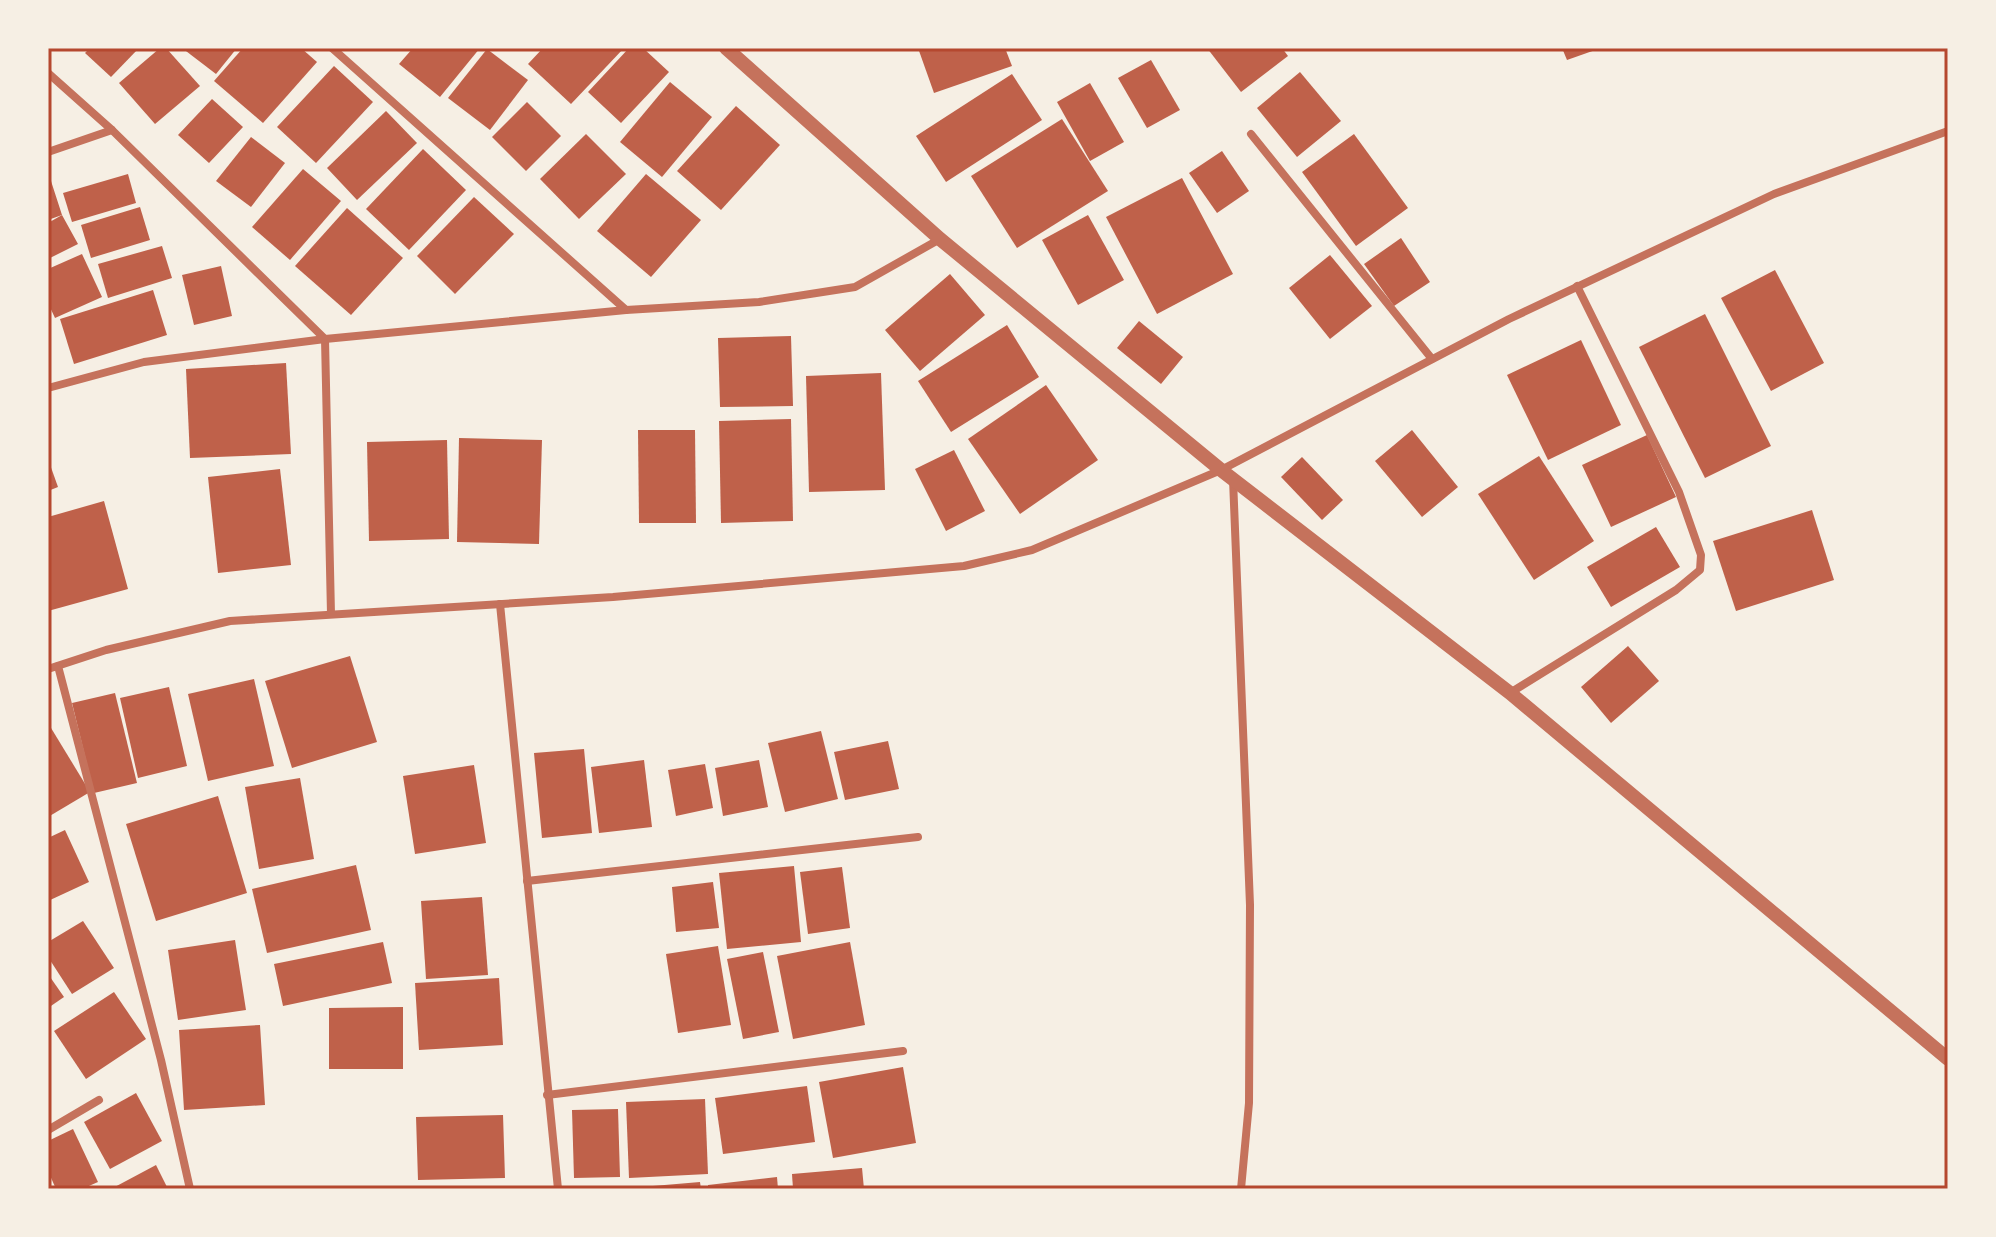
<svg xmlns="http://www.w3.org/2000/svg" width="1996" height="1237" viewBox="0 0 1996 1237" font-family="'Sofia Sans Condensed',sans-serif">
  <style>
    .building { fill: #bf614a }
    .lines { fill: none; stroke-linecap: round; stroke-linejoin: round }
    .minor { stroke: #c5725c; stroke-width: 8 }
    .tertiary { stroke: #c5725c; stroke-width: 14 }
    .neatline { fill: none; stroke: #b5482f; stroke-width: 3 }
  </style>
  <rect width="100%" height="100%" fill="#f6efe4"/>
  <!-- building -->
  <g class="building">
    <polygon points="90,48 139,48 111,77 85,53"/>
    <polygon points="160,48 166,48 200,86 155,124 119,83"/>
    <polygon points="182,48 237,48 216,74"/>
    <polygon points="243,48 301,48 317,62 263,123 214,81"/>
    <polygon points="413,48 480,48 440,97 399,64"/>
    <polygon points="543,48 624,48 571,104 528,64"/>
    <polygon points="629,48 643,48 669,72 621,123 588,92"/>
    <polygon points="918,48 1005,48 1012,66 934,93"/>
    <polygon points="1207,48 1282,48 1288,56 1241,92"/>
    <polygon points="1562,48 1601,48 1567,60"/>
    <polygon points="487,49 528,80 490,130 448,98"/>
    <polygon points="1151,60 1180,110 1147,128 1118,78"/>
    <polygon points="334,66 373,102 316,163 277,127"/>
    <polygon points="1300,72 1341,121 1297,157 1257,108"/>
    <polygon points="1012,74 1042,120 946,182 916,136"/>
    <polygon points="670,82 712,117 662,177 620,142"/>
    <polygon points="1090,83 1124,142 1090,161 1057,102"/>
    <polygon points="212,99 243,127 209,163 178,135"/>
    <polygon points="527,102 561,136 526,171 492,137"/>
    <polygon points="736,106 780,145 721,210 677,171"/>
    <polygon points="386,111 417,143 357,200 327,168"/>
    <polygon points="1062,119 1108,191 1017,248 971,176"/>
    <polygon points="586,134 626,174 579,219 540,179"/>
    <polygon points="1354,134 1408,208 1356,246 1302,172"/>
    <polygon points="251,137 285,163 251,207 216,181"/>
    <polygon points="423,149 466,190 409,250 366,209"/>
    <polygon points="1222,151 1249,191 1217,213 1189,173"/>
    <polygon points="303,169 341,201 290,260 252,227"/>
    <polygon points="128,174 136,203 72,222 63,193"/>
    <polygon points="646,174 701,220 651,277 597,231"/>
    <polygon points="1182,178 1233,274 1157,314 1106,217"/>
    <polygon points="51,181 62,215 78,244 48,259 48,223 62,215 48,220"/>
    <polygon points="474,197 514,234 455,294 417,256"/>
    <polygon points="140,207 150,240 91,258 81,225"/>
    <polygon points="347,208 403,258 351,315 295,266"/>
    <polygon points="1088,215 1124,280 1078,305 1042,240"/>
    <polygon points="1401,238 1430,282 1394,306 1364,264"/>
    <polygon points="162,246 172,278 108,298 98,264"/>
    <polygon points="82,254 102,297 55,318 48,303 48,269"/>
    <polygon points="1330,255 1372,306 1330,339 1289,288"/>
    <polygon points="221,266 232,316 194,325 182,275"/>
    <polygon points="1775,270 1824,363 1771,391 1721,298"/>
    <polygon points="950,274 985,315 920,371 885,330"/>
    <polygon points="153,290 167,335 74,364 60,319"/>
    <polygon points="1705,314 1771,446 1705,478 1639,347"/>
    <polygon points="1139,321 1183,357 1161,384 1117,348"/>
    <polygon points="1007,325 1039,377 951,432 918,381"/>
    <polygon points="791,336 793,406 720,407 718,338"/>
    <polygon points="1581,340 1621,425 1548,460 1507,375"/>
    <polygon points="286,363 291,454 190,458 186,369"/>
    <polygon points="881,373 885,490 809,492 806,376"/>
    <polygon points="1046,385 1098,460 1020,514 968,439"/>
    <polygon points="791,419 793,521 721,523 719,421"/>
    <polygon points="638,430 695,430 696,523 639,523"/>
    <polygon points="1412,430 1458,487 1422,517 1375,461"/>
    <polygon points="1647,435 1676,497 1611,527 1582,465"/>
    <polygon points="459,438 542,440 539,544 457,542"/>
    <polygon points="447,440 449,539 369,541 367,442"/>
    <polygon points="954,450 985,511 946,531 915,469"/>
    <polygon points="1539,456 1594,541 1534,580 1478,494"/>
    <polygon points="1302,457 1343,500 1322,520 1281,477"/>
    <polygon points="48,459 58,487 48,491"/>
    <polygon points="280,469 291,565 218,573 208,477"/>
    <polygon points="104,501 128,589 48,611 48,517"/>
    <polygon points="1812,510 1834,580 1736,611 1713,541"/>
    <polygon points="1656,527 1680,567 1611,607 1587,567"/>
    <polygon points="1628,646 1659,681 1611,723 1581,687"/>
    <polygon points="350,656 377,742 292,768 265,681"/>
    <polygon points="254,679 274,766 208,781 188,694"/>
    <polygon points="169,687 187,766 138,778 120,698"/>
    <polygon points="115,693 137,783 94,793 72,703"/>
    <polygon points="48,723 90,792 48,817"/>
    <polygon points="821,731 838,799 785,812 768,743"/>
    <polygon points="888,741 899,789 845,800 834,752"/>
    <polygon points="584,749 592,833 542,838 534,753"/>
    <polygon points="644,760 652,827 599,833 591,767"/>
    <polygon points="759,760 768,807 723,816 715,768"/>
    <polygon points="705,764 713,808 676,816 668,770"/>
    <polygon points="474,765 486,843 415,854 403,776"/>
    <polygon points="300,778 314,859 259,869 245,787"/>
    <polygon points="218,796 247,893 156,921 126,824"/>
    <polygon points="65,830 89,882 48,901 48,838"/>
    <polygon points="356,865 371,930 267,953 252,889"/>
    <polygon points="794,866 801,942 727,949 719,873"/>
    <polygon points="842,867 850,928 808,934 800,872"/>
    <polygon points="713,882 719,928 676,932 672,887"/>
    <polygon points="482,897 488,975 426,979 421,901"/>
    <polygon points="83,921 114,968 72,994 48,957 48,942"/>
    <polygon points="235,940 246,1010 178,1020 168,950"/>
    <polygon points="383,942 392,983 283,1006 274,964"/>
    <polygon points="850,942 865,1025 793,1039 777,956"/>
    <polygon points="718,946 731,1025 678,1033 666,954"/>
    <polygon points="763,952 779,1032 743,1039 727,959"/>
    <polygon points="48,974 64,997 48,1008"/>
    <polygon points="499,978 503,1045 419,1050 415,983"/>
    <polygon points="114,992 146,1039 86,1079 54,1031"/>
    <polygon points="403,1007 403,1069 329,1069 329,1008"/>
    <polygon points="260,1025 265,1105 184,1110 179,1030"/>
    <polygon points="903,1067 916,1143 833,1158 819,1082"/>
    <polygon points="807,1086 815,1142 723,1154 715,1098"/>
    <polygon points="136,1093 162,1141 110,1169 84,1122"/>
    <polygon points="705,1099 708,1174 629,1178 626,1102"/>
    <polygon points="618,1109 620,1177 574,1178 572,1110"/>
    <polygon points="503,1115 505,1178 418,1180 416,1117"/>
    <polygon points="73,1129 98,1182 82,1189 56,1189 48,1171 48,1141"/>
    <polygon points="156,1165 168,1189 111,1189"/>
    <polygon points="862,1168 864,1189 793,1189 792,1174"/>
    <polygon points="777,1177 778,1189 708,1189 708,1185"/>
    <polygon points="700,1182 701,1189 641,1189 641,1187"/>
  </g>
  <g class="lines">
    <!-- minor -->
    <g class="minor">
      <polyline points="332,48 626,310 759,302 855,287 940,239"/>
      <polyline points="48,73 112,130 325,339 331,614"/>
      <polyline points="1251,134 1432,359"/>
      <polyline points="48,152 112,130"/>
      <polyline points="48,388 144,362 325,339 626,310"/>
      <polyline points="1233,479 1250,905 1249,1103 1241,1189"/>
      <polyline points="500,604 558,1189"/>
      <polyline points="58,666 161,1060 190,1189"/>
      <polyline points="48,669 106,650 230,621 613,597 964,566 1032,550 1221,470 1509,319 1774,194 1948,131"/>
      <polyline points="1510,693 1676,590 1700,570 1701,555 1679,492 1577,286"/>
      <polyline points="527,881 918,837"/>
      <polyline points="547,1095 903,1051"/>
      <polyline points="48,1130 99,1100"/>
    </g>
    <!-- tertiary -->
    <polyline class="tertiary" points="726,48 940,239 1221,470 1510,693 1948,1059"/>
  </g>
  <!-- border -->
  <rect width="1996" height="1237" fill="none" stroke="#f6efe4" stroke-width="100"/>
  <rect x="50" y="50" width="1896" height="1137" class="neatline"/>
</svg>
